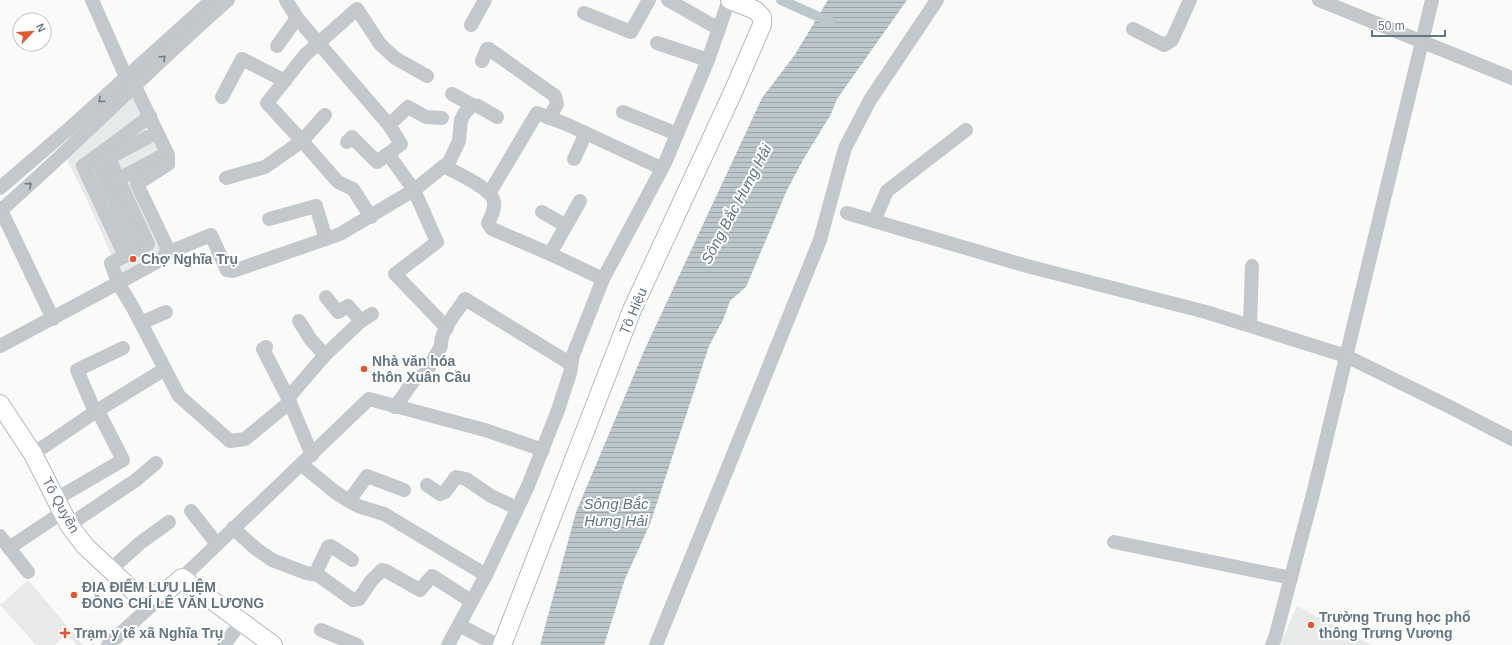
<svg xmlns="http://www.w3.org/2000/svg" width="1512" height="645" viewBox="0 0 1512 645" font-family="Helvetica,sans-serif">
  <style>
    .built { fill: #e8e9e9 }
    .water { fill: url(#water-rules) }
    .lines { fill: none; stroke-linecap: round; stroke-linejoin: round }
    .canal { stroke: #bbc7cb; stroke-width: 10 }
    .major-casing { stroke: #b5babe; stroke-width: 20 }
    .minor { stroke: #c3c8cc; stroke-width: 14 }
    .major { stroke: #fff; stroke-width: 18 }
    .oneway { stroke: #6a7a87 }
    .poi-dot { fill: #e4572e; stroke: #fff; stroke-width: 1.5 }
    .labels { text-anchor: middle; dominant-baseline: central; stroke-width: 4; stroke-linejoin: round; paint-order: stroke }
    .poi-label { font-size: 14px; font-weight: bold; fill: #657683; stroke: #fff; text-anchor: start }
    .street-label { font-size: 14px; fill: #657683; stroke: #fff }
    .water-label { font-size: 15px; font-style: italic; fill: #60757c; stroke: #fff }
  </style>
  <defs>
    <pattern id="water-rules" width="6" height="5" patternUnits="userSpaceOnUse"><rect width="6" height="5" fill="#bbc7cb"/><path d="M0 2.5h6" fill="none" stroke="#9ca6aa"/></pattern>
  </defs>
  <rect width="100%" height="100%" fill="#fafaf8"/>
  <!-- built -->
  <g class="built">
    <polygon points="126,81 165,145 137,184 167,251 122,280 88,202 61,148"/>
    <polygon points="28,580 41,595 83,645 77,645 71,638 64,636 55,645 36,645 0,605"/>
    <polygon points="1297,606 1372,645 1280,645"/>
  </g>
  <!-- water -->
  <polygon class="water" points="828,0 907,0 837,99 831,114 803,160 787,190 746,287 730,301 723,320 709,346 650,524 625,579 604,645 540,645 576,512 644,351 762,98 794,56"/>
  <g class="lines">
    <!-- canal -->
    <polyline class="canal" points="781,0 830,22"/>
    <defs>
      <g id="major">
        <polyline points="0,404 33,454 69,525 85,546 143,600 155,594 168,590 182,578 273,645"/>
        <polyline points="502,645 632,310 733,92 762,25 762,17 755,10 730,0"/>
      </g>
    </defs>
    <!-- major casing -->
    <use href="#major" class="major-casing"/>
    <!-- minor -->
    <g class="minor">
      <polyline points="92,0 126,77"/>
      <polyline points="286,0 297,18 389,125 401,144 388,154 414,190 437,242 395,274 447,328"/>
      <polyline points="668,0 719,29"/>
      <polyline points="1319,0 1512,78"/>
      <polyline points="584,13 631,32 649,0"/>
      <polyline points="471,25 485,0"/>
      <polyline points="1133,29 1164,45 1172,40 1190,0"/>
      <polyline points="657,43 708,60"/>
      <polyline points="277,46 297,18"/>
      <polyline points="482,61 487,49 489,49 555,96 557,104 549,118"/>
      <polyline points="222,97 242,59 285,81"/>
      <polyline points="472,105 478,106 497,117"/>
      <polyline points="623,112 677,134"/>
      <polyline points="325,115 302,141 338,182 353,189 371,217"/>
      <polyline points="150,116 105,150 148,244 111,263 118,283 132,306 179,396 230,441 245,439 290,402"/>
      <polyline points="389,125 408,107 426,117 442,118"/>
      <polyline points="347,142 352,137 377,162 388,154"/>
      <polyline points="105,150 83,166 125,256"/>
      <polyline points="95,158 137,249"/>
      <polyline points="574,159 586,133"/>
      <polyline points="101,162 148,137"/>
      <path d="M444,166c12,7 48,22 50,36 1,8 -3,15 -6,21l4,6 56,24 55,26"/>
      <polyline points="226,178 265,167 302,141 267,103 305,55 357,9 380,44 395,58 427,76"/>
      <polyline points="111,183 160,157"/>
      <polyline points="0,188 71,127 212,0"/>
      <polyline points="490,192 537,113 566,124 661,168"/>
      <polyline points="0,208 53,319"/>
      <path d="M0,211c78,-68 150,-143 228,-211"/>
      <polyline points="542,212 565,225"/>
      <polyline points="847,213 1027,266 1206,312 1346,356 1450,407 1512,439"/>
      <polyline points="269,219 316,206 326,239"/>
      <polyline points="874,221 887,191 966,130"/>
      <polyline points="167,253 211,235 227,270 233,271 340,234 414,190 449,162 459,141 461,120 464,114 472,105 452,94"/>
      <polyline points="550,254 580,201"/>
      <polyline points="299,321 311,340 325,355"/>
      <polyline points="361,321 372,314"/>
      <polyline points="141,323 166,312"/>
      <polyline points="1250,325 1252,266"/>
      <polyline points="0,346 118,283 160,260 167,253 166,245 137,184 168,164 168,155 129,74"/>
      <polyline points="266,347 263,349 288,398 312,455"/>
      <polyline points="288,398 325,355 361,321 348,306 338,312 326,297"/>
      <path d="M395,407l20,-28 10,-5 16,-28c-1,-16 16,-34 24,-47l106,65"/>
      <polyline points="95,412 77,370 123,348"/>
      <polyline points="33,454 95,412 165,369"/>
      <polyline points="302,465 335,492 349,501 367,476 404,490"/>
      <polyline points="427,485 440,494 445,492 456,477 466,479 491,496 517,508"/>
      <polyline points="56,499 123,460 98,411"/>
      <polyline points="349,501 358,506 384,514 486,575"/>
      <polyline points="191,511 217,544"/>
      <polyline points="69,525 136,480 156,463"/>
      <polyline points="233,528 255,548 272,560 306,573 318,575 353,600 359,599 371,581 382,570 386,571 420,590 432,576 471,601"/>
      <polyline points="0,536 28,572"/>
      <polyline points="1114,542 1291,578"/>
      <polyline points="9,548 63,512"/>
      <polyline points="110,570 140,543 169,522"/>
      <polyline points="315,574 328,547 331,546 352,560"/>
      <polyline points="182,578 369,399 485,430 543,450"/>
      <polyline points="459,625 497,645"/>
      <polyline points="321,630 357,645"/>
      <polyline points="108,645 164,594"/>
      <polyline points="224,645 241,622"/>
      <polyline points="448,645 486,575 528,486 558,410 570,373 573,355 603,279 665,163 708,60 729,0"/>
      <polyline points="656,645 820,240 845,148 870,100 937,0"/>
      <polyline points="1272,645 1275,638 1314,490 1432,0"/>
    </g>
    <!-- major -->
    <use href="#major" class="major"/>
  </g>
  <!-- one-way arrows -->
  <defs><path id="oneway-chevron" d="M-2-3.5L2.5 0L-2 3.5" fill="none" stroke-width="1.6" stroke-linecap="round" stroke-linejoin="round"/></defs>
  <g class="oneway">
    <use href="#oneway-chevron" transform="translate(163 58) rotate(-45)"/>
    <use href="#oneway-chevron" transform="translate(101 100) rotate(138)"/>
    <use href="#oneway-chevron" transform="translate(29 185) rotate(-42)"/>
  </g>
  <!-- markers -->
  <g class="poi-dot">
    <circle cx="133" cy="259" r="4"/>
    <circle cx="364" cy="369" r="4"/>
    <circle cx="74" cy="595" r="4"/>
    <circle cx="1311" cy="625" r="4"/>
    <path d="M63 627h4v4h4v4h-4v4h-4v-4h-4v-4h4z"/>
  </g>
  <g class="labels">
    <!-- poi labels -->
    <g class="poi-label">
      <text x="141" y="259">Chợ Nghĩa Trụ</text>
      <text x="372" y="361">Nhà văn hóa<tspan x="372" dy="16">thôn Xuân Cầu</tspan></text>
      <text x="82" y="587">ĐỊA ĐIỂM LƯU LIỆM<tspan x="82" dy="16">ĐỒNG CHÍ LÊ VĂN LƯƠNG</tspan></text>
      <text x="1319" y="617">Trường Trung học phổ<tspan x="1319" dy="16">thông Trưng Vương</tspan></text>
      <text x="74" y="633">Trạm y tế xã Nghĩa Trụ</text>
    </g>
    <!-- street labels -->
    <g class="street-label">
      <text transform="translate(633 311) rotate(-67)">Tô Hiệu</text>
      <text transform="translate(61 505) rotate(61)">Tô Quyền</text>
    </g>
    <!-- water labels -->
    <g class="water-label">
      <text transform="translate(736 204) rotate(-62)">Sông Bắc Hưng Hải</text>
      <text x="616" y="503">Sông Bắc<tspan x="616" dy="17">Hưng Hải</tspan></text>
    </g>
  </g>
  <!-- north arrow -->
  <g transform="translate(32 32) rotate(65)"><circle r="19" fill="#ffffff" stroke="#c1c8cd"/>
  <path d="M0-3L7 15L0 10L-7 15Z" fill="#e4572e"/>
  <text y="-6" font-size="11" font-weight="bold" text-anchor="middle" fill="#657683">N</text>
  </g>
  <!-- scale -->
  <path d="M1372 30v6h73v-6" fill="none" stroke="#657683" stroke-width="2"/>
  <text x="1378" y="30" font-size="12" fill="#657683" stroke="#ffffff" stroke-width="3" paint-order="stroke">50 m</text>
</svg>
